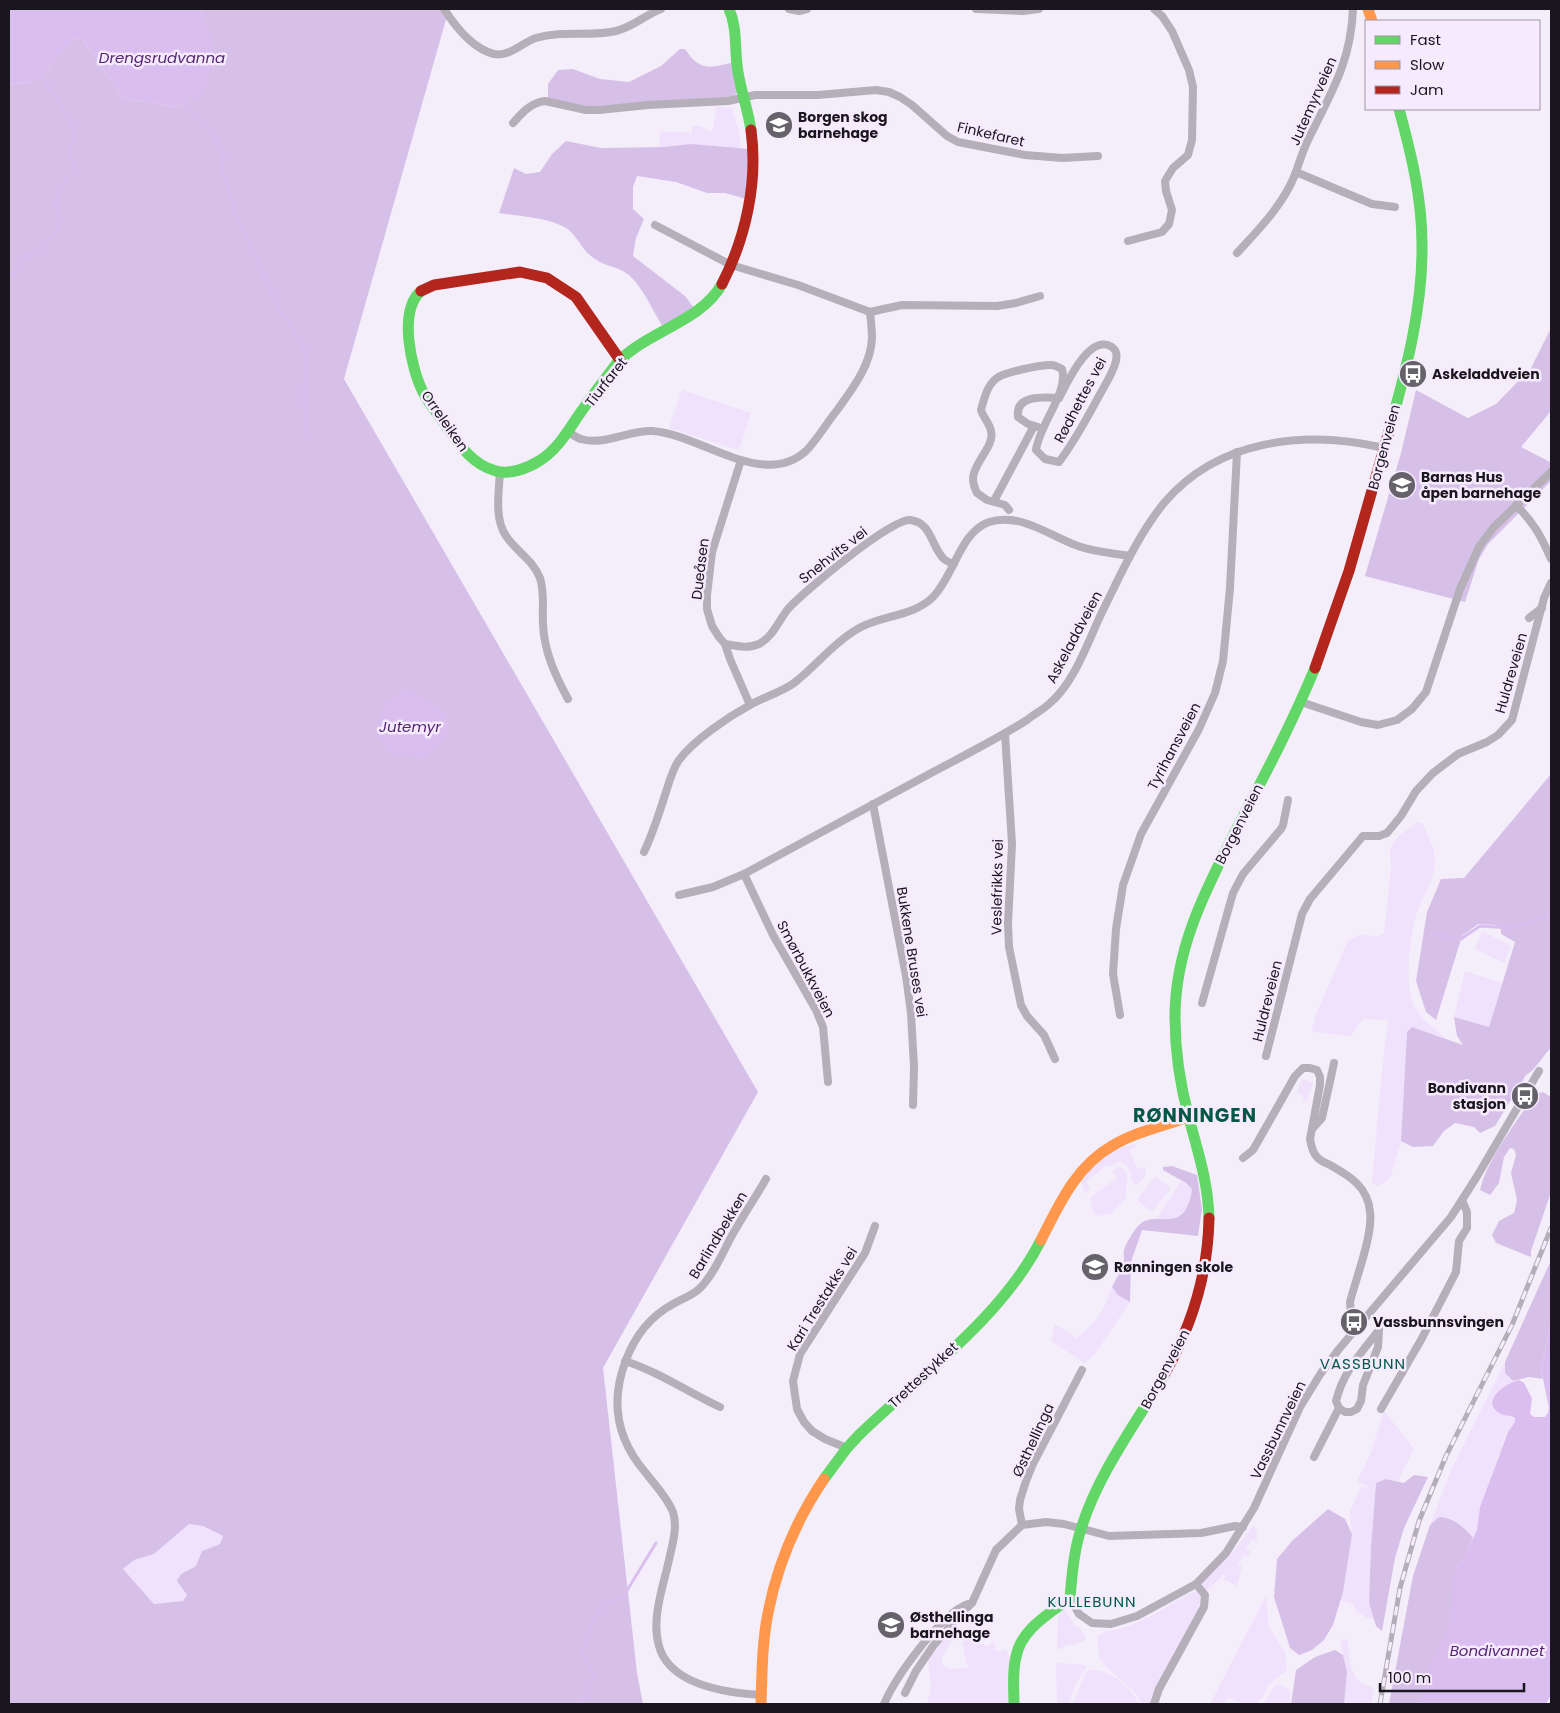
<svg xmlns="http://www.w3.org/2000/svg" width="1560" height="1713" viewBox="0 0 1560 1713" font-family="Poppins,sans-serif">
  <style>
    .green { fill: #f0e1fc }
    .forest { fill: #d7c0e8; fill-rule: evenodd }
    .water { fill: #dabeef }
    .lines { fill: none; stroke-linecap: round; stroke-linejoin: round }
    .stream { stroke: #dabeef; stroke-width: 3 }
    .street { stroke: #b4afb9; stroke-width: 8 }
    .fast { stroke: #63d668; stroke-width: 11 }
    .slow { stroke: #ff974d; stroke-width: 11 }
    .jam { stroke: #b3261e; stroke-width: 11 }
    .rail-casing { stroke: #b3aeb8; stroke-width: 5 }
    .rail { stroke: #f5eafe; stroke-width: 3; stroke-dasharray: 9; stroke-linecap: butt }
    .labels { text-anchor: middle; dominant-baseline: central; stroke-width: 5; stroke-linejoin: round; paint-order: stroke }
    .street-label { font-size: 14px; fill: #1a161d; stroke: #f5eafe }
    .poi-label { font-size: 14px; font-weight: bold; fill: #1a161d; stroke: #f5eafe; text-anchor: start }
    .water-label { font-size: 15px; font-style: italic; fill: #542570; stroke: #f5eafe }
    .neighbourhood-label { font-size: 15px; letter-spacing: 1px; fill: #025844; stroke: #f5eafe }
    .district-label { font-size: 19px; font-weight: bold; letter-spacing: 1px; fill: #025844; stroke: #f5eafe }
  </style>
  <rect width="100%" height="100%" fill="#f4eefa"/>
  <!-- green -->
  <g class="green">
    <polygon points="717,107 732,108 739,133 741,151 659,153 660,131 692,133 692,126 700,126 712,132"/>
    <polygon points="682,390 751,413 739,450 669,428"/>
    <path d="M1417,822l5,1c5,11 14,27 13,40 -1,16 -11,32 -17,47 -8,21 -15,79 -3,98 7,12 20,21 30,30l-33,-11 -5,5 -6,109 -10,34 -4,6 -10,5 -5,-2 8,-93 8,-71 -25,-1 -12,17 -39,-4 3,-15 32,-74c19,-17 19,-1 37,-9l7,-66 -1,-20 10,-13z"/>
    <polygon points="1482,931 1511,946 1504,963 1475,949"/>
    <polygon points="1465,971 1502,983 1489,1027 1454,1017"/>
    <polygon points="1302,1079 1313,1083 1307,1101 1302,1099 1304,1096 1297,1093"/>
    <path d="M1134,1144l2,1v2l-7,3 9,19 7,-2 1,2c0,6 -5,15 -12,16 -5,-10 -2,-19 -14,-24l-11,6 -2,-2 -21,17 4,6 -5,5 -4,-12c5,-4 7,-8 10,-13 7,-12 30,-20 43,-24z"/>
    <polygon points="1120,1167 1126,1171 1127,1175 1126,1198 1111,1214 1100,1216 1093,1212 1090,1198 1117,1178 1112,1171"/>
    <polygon points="1155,1176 1171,1188 1152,1212 1137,1200"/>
    <path d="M1181,1181l11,8c-2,10 -5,25 -15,29 -6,2 -15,2 -21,2z"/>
    <path d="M1112,1287l6,8 12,7 -35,52 -10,9 -34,-22 4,-17 21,14c21,-15 28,-28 36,-51z"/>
    <polygon points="1505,1362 1505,1373 1513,1381 1504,1387 1503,1415 1512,1415 1515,1418 1515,1422 1507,1432 1480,1507 1477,1530 1473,1538 1464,1528 1439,1517 1430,1525 1452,1468"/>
    <polygon points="1384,1411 1414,1449 1398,1481 1386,1479 1376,1483 1371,1548 1369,1603 1375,1620 1367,1618 1356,1610 1353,1604 1340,1600 1352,1534 1350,1511 1361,1487 1368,1488 1364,1484 1357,1482 1372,1450"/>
    <polygon points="188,1524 203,1526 223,1536 220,1544 202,1551 196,1566 181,1574 183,1588 187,1595 183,1601 154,1604 123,1569 134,1560 154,1554"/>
    <polygon points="1253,1526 1255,1526 1257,1533 1257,1541 1251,1540 1246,1548 1251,1552 1247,1557 1243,1555 1238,1564 1242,1567 1237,1586 1223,1579 1226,1577 1224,1574 1207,1590 1205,1589 1202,1583 1230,1555"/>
    <path d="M1194,1591l6,3 2,4 -3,11 -47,95h-10l-8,-13 -27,-23 -8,-11 -2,-20c7,-7 16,-6 25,-9 26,-8 49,-24 72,-37z"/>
    <polygon points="1266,1596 1269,1627 1285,1652 1287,1670 1268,1685 1263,1696 1256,1704 1242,1704 1228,1697 1224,1704 1210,1704"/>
    <polygon points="1064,1608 1075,1626 1079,1627 1086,1638 1085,1640 1073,1645 1069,1644 1057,1650 1058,1616"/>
    <path d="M958,1624l1,2 -17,32v6c7,7 18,4 27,4l-3,-6 -4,-19 4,-4 22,7 6,-5 1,9 3,1 8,-1 5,11v43h-84l4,-17 -3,-27 12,-17z"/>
    <path d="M1343,1639l5,1c2,22 0,42 26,48l-3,16h-27l3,-32 -7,-31z"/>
    <polygon points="1059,1663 1086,1665 1086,1668 1075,1685 1069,1704 1057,1704 1056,1666"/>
    <path d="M1091,1670c20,-1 39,17 48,34h-66l13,-32z"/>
    <polygon points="1280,1684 1290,1691 1290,1704 1263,1704 1274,1687"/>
  </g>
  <!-- forest -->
  <g class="forest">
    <path d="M200,9h249l-105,370 414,713 -155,276 34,305 6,31h-634v-1619l23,-3 10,-7 33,-37 8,2 40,58 51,9 7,-2 12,-10 18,-34 1,-22zM189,1524l14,2 20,10 -3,8 -18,7 -6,15 -15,8 -4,7 10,14 -4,6 -29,3 -31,-35 11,-9 20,-6z"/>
    <path d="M680,49h5c15,23 25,19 49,13l3,31 -5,5 -142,10 -42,-9v-15l10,-14 15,-1 27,10 29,3 32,-16z"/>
    <path d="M566,141l35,7 64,-1 26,-3 58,5 1,11 -4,39 -21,-6h-18l-31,-11 -39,-6 -4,11v22l11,10 -8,19 -3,18 52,40 10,13 -32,18c-10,-16 -22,-44 -37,-54 -10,-7 -20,-6 -31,-14 -11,-7 -15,-17 -23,-26 -13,-15 -54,-17 -73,-20l15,-45 12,6 14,-2 12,-18z"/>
    <polygon points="1551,328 1551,411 1521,447 1550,462 1551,461 1551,481 1488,544 1479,559 1465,602 1365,576 1401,453 1416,390 1468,418 1496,404 1531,368"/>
    <path d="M1551,774v274c-9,8 -14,21 -25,27l-31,51 -15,7 -6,-6 -19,-4 -11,8 -11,15 -20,1 -12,-6 6,-109 5,-5 51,18 -6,-9 -3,-19 35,10 26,-85 -14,-8v-6l-5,-3 -18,-1 -16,12 -26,84 -10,-8 -10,-31 11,-69 14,-33 23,-1z"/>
    <path d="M1543,1092l8,5v95l-20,59v6l-35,-14 -4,-8 7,-14 15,-8 3,-13 -6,-27 5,-18 -2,-6 -4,-1 -6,9 -5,26 -9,12 -10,-5c7,-31 37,-69 55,-96z"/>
    <path d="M1172,1166l25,9 5,34 -4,27 -56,-6 -11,32 -1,40 -12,-7 -6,-8c3,-7 8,-14 11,-21 2,-5 0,-11 1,-16 2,-7 9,-18 14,-24 17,-19 47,13 54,-37l-6,-6 -23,-13v-3z"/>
    <polygon points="1551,1260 1551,1321 1541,1369 1543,1379 1529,1377 1513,1381 1505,1373 1505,1362"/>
    <polygon points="1414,1475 1428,1477 1404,1528 1395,1558 1382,1631 1376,1626 1369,1603 1371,1548 1376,1483 1386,1479 1404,1483"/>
    <polygon points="1328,1509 1345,1519 1352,1534 1343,1592 1333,1625 1324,1640 1312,1650 1299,1655 1290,1648 1274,1597 1277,1559 1292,1541"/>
    <path d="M1439,1517c15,1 25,10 34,21l-8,18 -8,10 -7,57 -30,81h-31l24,-128 17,-51z"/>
    <polygon points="1335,1650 1343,1655 1347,1672 1344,1704 1291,1704 1296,1670 1315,1657"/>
  </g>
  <!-- water -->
  <g class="water">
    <polygon points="9,9 200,9 213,39 209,77 203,97 198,100 193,95 181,105 174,107 123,98 83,40 75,38 42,75 32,82 9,85"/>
    <polygon points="407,688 444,712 450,735 424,758 390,753 375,734 386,704"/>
    <path d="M1551,1321v374l-5,9h-126l12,-42 18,-39 4,-47 3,-10 8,-10 12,-26 3,-23 28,-75 7,-10v-4c-5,-4 -10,-1 -16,-5 -19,-12 7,-30 20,-33l5,3 8,15 -2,16 4,3h11l3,-4 1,-5 -8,-39z"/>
  </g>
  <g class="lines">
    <!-- stream -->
    <g class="stream">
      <path d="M184,103l21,20 19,30 -1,19 13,44 43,92 22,33 5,13c-3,6 -1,9 -1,16 -2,21 0,43 0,65"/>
      <polyline points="9,276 19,270 21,259 41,250 60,225 55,199 66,179 76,170 69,155 75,130 42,75"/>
      <polyline points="1434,934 1461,939 1480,926 1510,928 1551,915"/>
      <polyline points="595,1679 582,1651 590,1632 592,1621 606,1604 623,1597 656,1543"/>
      <polyline points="581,1704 591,1685"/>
    </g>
    <!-- street -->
    <g class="street">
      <path d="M444,9c11,17 29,40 50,45 16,3 29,-12 42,-16 26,-8 54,-1 80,-7 17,-4 29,-16 45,-22"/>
      <polyline points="789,9 799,11 807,9"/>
      <polyline points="976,9 1023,11 1039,9"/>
      <path d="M513,123c9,-10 17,-20 32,-22l41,9h13l49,-5 80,-4 27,-6h63l58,-5 13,2 11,5 12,8 35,31 11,6 67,13 37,3 36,-2"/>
      <path d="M1296,172c4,-12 8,-25 14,-36 22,-45 41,-75 43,-127"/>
      <polyline points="655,225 731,265 798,285 870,312 902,305 997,306 1016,303 1040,296"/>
      <polyline points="1128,241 1162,232 1169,224 1172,210 1166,191 1165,181 1173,168 1188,155 1192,140 1193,87 1189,70 1172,31 1162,16 1154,9"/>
      <path d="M1237,253c23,-25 47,-49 59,-81l76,32 23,3"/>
      <path d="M1038,427l-10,-3 -10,-7c-3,-22 25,-20 41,-19"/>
      <path d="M568,432c4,2 9,6 13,7 24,7 47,-9 71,-8 48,3 111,59 154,20 11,-11 22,-30 32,-42 15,-21 33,-44 34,-71 0,-8 -1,-17 -2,-26"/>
      <polyline points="741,460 712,552 707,595 707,609 712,626 719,637 725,644 730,659 750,705"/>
      <path d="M500,472c-1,20 -6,46 6,64 10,15 27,24 34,42 5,15 2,30 3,46 1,27 12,51 25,75"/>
      <polyline points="994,501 1034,426"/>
      <path d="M1516,505c18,18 25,31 35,54"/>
      <path d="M1009,510l-4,-5 -18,-5 -10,-7c-2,-4 -4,-10 -4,-15 1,-16 22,-32 18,-47 -1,-7 -8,-14 -10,-21 3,-11 6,-25 16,-32 8,-6 43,-13 54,-13 4,0 7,2 11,4 7,23 -23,56 -26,81l9,9 14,3c16,-21 28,-44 40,-66 6,-11 14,-23 17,-35 1,-6 1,-10 -4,-14 -22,-15 -45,36 -53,51"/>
      <polyline points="1529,618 1542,608"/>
      <path d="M725,644c12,2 23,5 34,0 14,-7 20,-24 29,-35 15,-17 104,-91 122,-89 22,2 21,27 34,39 2,2 7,4 10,5"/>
      <polyline points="1301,702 1361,722 1378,725 1397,720 1412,709 1426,692 1460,589 1479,547 1493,528 1551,472"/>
      <polyline points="1005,734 1012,844 1008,923 1009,947 1021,1005 1027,1016 1044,1035 1055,1059"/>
      <polyline points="873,804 906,976 911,1013 914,1067 913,1105"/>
      <path d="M644,852c9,-19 15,-38 21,-57 4,-12 7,-25 14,-35 15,-20 49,-43 71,-55 14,-8 32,-13 44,-22 23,-18 41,-42 67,-56 23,-12 53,-11 72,-30 21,-21 27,-65 56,-75 31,-10 61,14 89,24 16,6 35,7 52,10"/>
      <polyline points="744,874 773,935 816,1010 823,1027 828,1082"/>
      <path d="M679,895l34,-8 31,-13c63,-34 126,-68 189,-102 32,-17 64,-33 94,-52 7,-6 16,-10 23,-17 25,-21 39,-64 53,-93 18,-36 35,-75 61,-107 55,-65 143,-73 220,-55"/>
      <polyline points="1202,1003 1233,893 1243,874 1281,829 1283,825 1288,800"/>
      <polyline points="1120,1015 1113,974 1116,929 1123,885 1141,834 1199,729 1215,693 1223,661 1230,588 1237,452"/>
      <polyline points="1266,1056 1302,914 1310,899 1363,836 1379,836 1387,833 1401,816 1416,791 1433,773 1458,754 1487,742 1498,735 1512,720 1544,598 1551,583"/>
      <polyline points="1313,1128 1322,1118 1334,1063"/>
      <path d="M1243,1158l10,-8 42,-74 8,-8h7l7,2 3,7v8l-10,54c1,6 3,14 7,18 3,4 9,6 13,8 20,11 38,22 40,47 3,23 -14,66 -20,90l1,12 8,11"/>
      <path d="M625,1361c34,11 63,31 95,46"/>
      <polyline points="1339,1408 1345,1412 1351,1412 1357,1409 1361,1401 1363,1385 1378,1347 1379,1330"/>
      <polyline points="1381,1409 1421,1340 1456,1272 1459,1241 1467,1228 1467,1212 1462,1200"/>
      <polyline points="847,1448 825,1439 812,1431 804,1422 797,1409 793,1381 800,1354 865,1253 875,1226"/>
      <path d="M1314,1457l25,-49 -3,-7c7,-29 25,-48 43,-71"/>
      <polyline points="1022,1525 1019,1509 1020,1500 1026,1481 1033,1464 1082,1370"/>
      <polyline points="1070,1598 1079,1614 1092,1623 1111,1624 1137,1616 1196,1584 1226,1553 1254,1508 1300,1407 1321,1373 1339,1349 1451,1217 1476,1178 1539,1071"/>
      <polyline points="905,1693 916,1671 933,1646 956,1619 972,1603 996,1550 1022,1525 1046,1522 1064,1524 1109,1536 1201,1533 1235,1526 1243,1527"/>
      <path d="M761,1695c-33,-2 -91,-9 -102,-49 -8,-27 4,-59 10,-86 3,-14 9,-33 4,-48 -6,-15 -18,-27 -28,-40 -28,-33 -35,-71 -19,-112 9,-24 25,-44 47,-56 10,-6 22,-9 29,-18 10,-11 17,-25 24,-39 11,-23 27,-45 40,-68"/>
      <path d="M884,1704c11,-26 57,-91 84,-100"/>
      <polyline points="1154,1704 1159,1689 1204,1607 1205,1595 1196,1584"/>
    </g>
    <!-- fast -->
    <g class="fast">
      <path d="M729,9c9,20 5,41 9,63 3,19 10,38 13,58"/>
      <path d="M421,291c-23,20 -10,77 2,101 4,9 11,17 17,25 15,21 29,47 56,54 14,4 32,-3 43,-10 20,-12 31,-34 44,-52 11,-16 23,-31 34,-46 30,-32 84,-41 105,-79"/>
      <path d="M1389,431c17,-60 34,-124 33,-187 0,-46 -11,-91 -23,-135"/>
      <path d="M1209,1218c-1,-37 -11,-65 -20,-100 -9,-33 -14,-67 -14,-101 0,-66 28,-122 57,-179 29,-56 59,-112 83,-170"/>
      <path d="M824,1479l23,-31 12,-13c61,-59 144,-119 182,-195"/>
      <path d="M1014,1704c0,-16 -2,-32 2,-47 5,-28 33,-43 54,-59 2,-24 4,-49 12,-72 17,-54 54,-102 82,-151"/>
    </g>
    <!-- slow -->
    <g class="slow">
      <polyline points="1368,9 1372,21"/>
      <path d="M1041,1240c18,-35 35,-74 71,-94 23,-14 51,-20 76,-29"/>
      <path d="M761,1704c1,-30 1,-61 7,-91 9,-47 29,-94 56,-134"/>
    </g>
    <!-- jam -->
    <g class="jam">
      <path d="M722,284c24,-47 36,-102 29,-154"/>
      <polyline points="421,291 434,285 520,272 547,278 576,297 620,360"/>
      <polyline points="1315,668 1349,571 1389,431"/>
      <path d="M1164,1375c28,-49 44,-100 45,-157"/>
    </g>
    <defs>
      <polyline id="rail" points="1380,1704 1400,1588 1419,1521 1446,1456 1512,1325 1551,1228"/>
    </defs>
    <!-- rail casing -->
    <use href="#rail" class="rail-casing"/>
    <!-- rail -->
    <use href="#rail" class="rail"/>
  </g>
  <!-- icons -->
  <defs>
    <symbol id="school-disc" viewBox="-11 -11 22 22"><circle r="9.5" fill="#66626a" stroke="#f5eafe"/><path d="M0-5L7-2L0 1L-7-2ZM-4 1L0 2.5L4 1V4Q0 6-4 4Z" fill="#fff"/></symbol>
    <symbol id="bus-disc" viewBox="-11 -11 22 22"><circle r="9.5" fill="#66626a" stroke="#f5eafe"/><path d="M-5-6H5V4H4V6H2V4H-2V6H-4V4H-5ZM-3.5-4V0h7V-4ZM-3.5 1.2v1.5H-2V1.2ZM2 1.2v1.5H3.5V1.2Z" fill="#fff"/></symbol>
  </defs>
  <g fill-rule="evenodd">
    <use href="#school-disc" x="763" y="109" width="32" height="32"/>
    <use href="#bus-disc" x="1397" y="358" width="32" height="32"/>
    <use href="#school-disc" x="1386" y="469" width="32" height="32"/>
    <use href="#bus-disc" x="1509" y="1080" width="32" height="32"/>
    <use href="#school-disc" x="1079" y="1251" width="32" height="32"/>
    <use href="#bus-disc" x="1338" y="1306" width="32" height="32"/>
    <use href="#school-disc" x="875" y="1609" width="32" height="32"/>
  </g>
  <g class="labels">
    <!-- street labels -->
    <g class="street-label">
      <text transform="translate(1313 101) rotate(-66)">Jutemyrveien</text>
      <text transform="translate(991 134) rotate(13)">Finkefaret</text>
      <text transform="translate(606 382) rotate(-52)">Tiurfaret</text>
      <text transform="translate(1080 400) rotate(-62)">Rødhettes vei</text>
      <text transform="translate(445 421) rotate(55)">Orreleiken</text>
      <text transform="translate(1384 447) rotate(-75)">Borgenveien</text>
      <text transform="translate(833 555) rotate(-38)">Snehvits vei</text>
      <text transform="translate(700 569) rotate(-83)">Dueåsen</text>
      <text transform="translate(1074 637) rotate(-62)">Askeladdveien</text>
      <text transform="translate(1511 673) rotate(-74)">Huldreveien</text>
      <text transform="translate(1174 746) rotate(-62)">Tyrihansveien</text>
      <text transform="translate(1239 824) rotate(-63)">Borgenveien</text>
      <text transform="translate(997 887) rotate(-89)">Veslefrikks vei</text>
      <text transform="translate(912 952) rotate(81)">Bukkene Bruses vei</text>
      <text transform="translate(806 969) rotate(62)">Smørbukkveien</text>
      <text transform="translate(1267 1001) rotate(-76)">Huldreveien</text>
      <text transform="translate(718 1235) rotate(-59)">Barlindbekken</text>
      <text transform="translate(822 1299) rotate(-58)">Kari Trestakks vei</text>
      <text transform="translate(1165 1369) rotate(-62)">Borgenveien</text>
      <text transform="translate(923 1375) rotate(-43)">Trettestykket</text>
      <text transform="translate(1278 1430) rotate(-64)">Vassbunnveien</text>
      <text transform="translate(1033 1440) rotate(-65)">Østhellinga</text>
    </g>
    <!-- poi labels -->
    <g class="poi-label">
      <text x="798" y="117">Borgen skog<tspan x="798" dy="16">barnehage</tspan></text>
      <text x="1432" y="374">Askeladdveien</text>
      <text x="1421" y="477">Barnas Hus<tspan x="1421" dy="16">åpen barnehage</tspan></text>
      <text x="1506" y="1088" text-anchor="end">Bondivann<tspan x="1506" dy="16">stasjon</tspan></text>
      <text x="1114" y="1267">Rønningen skole</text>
      <text x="1373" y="1322">Vassbunnsvingen</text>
      <text x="910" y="1617">Østhellinga<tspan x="910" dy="16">barnehage</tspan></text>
    </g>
    <!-- water labels -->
    <g class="water-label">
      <text x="162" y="57">Drengsrudvanna</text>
      <text x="410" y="726">Jutemyr</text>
      <text x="1497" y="1650">Bondivannet</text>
    </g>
    <!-- neighbourhood labels -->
    <g class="neighbourhood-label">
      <text x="1363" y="1363">VASSBUNN</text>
      <text x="1092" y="1601">KULLEBUNN</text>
    </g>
    <!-- district labels -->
    <g class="district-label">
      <text x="1195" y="1115">RØNNINGEN</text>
    </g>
  </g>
  <!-- border -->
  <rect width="1560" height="1713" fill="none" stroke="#1a161d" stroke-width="20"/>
  <!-- legend -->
  <rect x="1365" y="20" width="175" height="90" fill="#f5eafe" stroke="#9d95a4"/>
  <rect x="1375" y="36" width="25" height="8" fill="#63d668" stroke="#9d95a4"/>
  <text x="1410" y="45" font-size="15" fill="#1a161d">Fast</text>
  <rect x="1375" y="61" width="25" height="8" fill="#ff974d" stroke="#9d95a4"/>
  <text x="1410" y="70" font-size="15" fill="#1a161d">Slow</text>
  <rect x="1375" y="86" width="25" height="8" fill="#b3261e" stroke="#9d95a4"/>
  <text x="1410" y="95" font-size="15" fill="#1a161d">Jam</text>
  <!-- scale -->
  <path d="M1380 1683v8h144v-8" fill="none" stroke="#1a161d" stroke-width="2.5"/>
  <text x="1388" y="1683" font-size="15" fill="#1a161d" stroke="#f5eafe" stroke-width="4" paint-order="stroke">100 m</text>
</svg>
